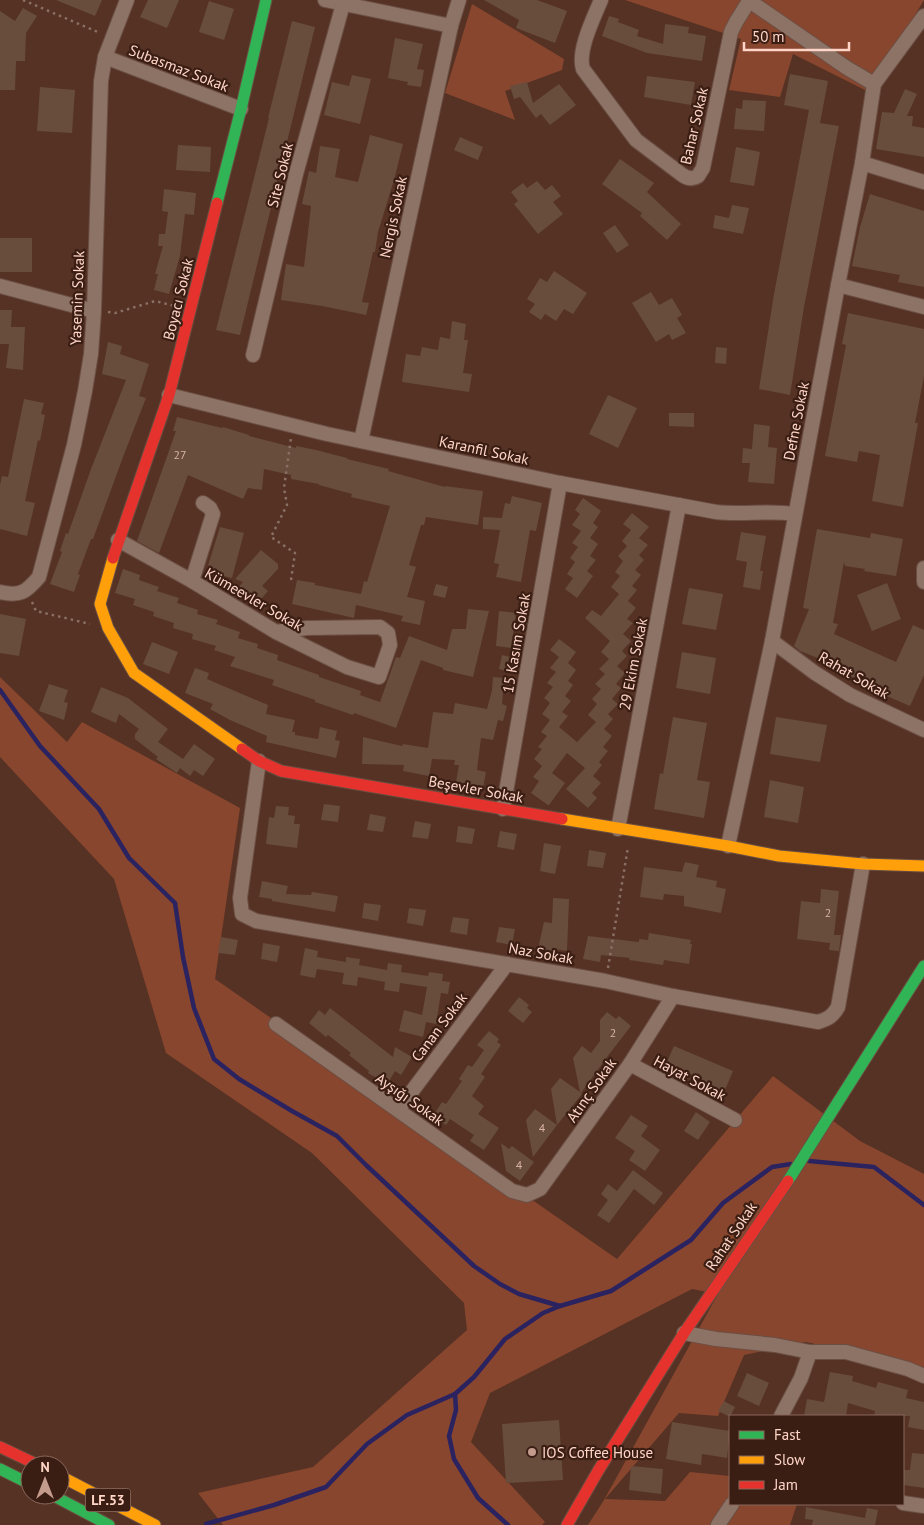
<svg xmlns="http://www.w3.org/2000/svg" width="924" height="1525" viewBox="0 0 924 1525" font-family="'PT Sans',sans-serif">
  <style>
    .green { fill: #89462e }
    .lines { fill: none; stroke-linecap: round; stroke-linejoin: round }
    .stream { stroke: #2a2360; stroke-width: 4.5 }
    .building { fill: #684d3c }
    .street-casing { stroke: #6b4e42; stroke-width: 16 }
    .fast-casing { stroke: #6b4e42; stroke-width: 13 }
    .slow-casing { stroke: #6b4e42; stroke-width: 13 }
    .jam-casing { stroke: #6b4e42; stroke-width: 13 }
    .path { stroke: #8a6f65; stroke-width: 2.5; stroke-dasharray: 2.5 4; stroke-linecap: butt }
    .street { stroke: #8d7266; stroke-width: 14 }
    .fast { stroke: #30b455; stroke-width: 11 }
    .slow { stroke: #ff9f0a; stroke-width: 11 }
    .jam { stroke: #e5322d; stroke-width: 11 }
    .poi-dot { fill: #c39c8e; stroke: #3b1e13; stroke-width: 2 }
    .labels { text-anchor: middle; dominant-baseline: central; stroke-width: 4.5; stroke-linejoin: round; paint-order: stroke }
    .number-label { font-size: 12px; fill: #d8b3a4 }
    .shield { fill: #3b1e13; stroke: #c49e91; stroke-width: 1 }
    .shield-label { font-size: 14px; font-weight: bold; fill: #fed5c7 }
    .street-label { font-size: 15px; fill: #fed5c7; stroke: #3b1e13 }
    .poi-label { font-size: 15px; fill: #fed5c7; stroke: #3b1e13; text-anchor: start }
  </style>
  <rect width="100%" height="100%" fill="#553224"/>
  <!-- green -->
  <g class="green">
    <polygon points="625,0 924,0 869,92 793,54 780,97 729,90 741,39"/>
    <polygon points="472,4 564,59 562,70 505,91 515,120 445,93"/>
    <polygon points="0,677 67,742 82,722 240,808 215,979 617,1259 773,1076 860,1141 924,1174 924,1368 806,1342 744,1355 718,1416 679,1413 605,1499 665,1501 690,1472 730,1476 730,1504 797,1504 790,1525 588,1525 604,1500 718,1294 692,1289 490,1393 471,1442 545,1522 542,1525 223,1525 198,1493 313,1467 467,1330 464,1303 312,1153 166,1053 114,879 0,757"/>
  </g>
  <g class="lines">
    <!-- stream -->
    <g class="stream">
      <polyline points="0,690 40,746 99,809 129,858 175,903 183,957 194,1008 214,1059 239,1079 292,1111 337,1136 366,1165 474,1266 500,1284 519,1294 560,1306"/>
      <polyline points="809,1161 874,1167 924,1205"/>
      <polyline points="206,1524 274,1505 326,1487 367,1444 407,1415 455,1394"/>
      <polyline points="508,1525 478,1498 454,1459 449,1436 456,1410 455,1394 474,1377 505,1339 543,1313 560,1306 611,1291 691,1240 723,1203 772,1167 791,1164"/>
    </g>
  </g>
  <!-- building -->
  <g class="building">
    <polygon points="56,0 102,0 95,16"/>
    <polygon points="148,0 179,0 167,28 140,17"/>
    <polygon points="484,0 537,0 567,11 555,43 516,28 519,20"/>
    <polygon points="209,1 234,9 224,40 199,32"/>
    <polygon points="23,8 37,16 26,33 25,61 16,61 15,90 0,90 0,11 15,21"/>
    <polygon points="609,16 619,19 618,22 639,30 637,36 663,44 665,24 689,27 688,33 706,36 702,61 647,53 602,36"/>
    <polygon points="292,21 315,27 240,335 216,330 269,118 268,118"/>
    <polygon points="395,38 423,44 417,69 424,70 421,87 407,85 408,82 388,78"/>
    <polygon points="790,74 828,81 820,123 839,126 804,307 790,395 759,389 774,294 809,110 784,105"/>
    <polygon points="352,75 371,79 360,124 324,115 332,82 349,86"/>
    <polygon points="647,76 695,82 691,105 644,97"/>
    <polygon points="527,82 533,103 559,84 576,105 550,125 541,114 536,118 520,97 514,99 510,86"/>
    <polygon points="40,87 75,90 72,133 37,131"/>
    <polygon points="905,89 917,94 907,116 913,116 912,126 924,128 924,157 876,149 882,112 894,113"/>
    <polygon points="743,100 766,101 764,131 734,129 736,108 742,109"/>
    <polygon points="370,135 403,144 394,180 378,232 375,252 373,252 362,302 369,303 366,315 322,306 281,300 286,264 304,267 311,206 302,204 309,171 316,173 320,146 340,149 335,177 358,182"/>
    <polygon points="460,137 483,147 478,160 454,150"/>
    <polygon points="178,145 211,147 210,172 176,170"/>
    <polygon points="736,147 760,152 754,186 730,182"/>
    <polygon points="620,159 654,183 647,192 681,224 667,240 640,216 642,213 602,184"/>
    <polygon points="537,181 545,190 552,185 561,196 553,202 563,214 538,234 514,204 518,201 511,192 523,183 527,188"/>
    <polygon points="164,189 196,193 194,215 185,214 180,256 169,294 154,290 158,274 155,274 163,246 158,246 159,234 165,234 168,212 162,211"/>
    <polygon points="870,194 924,211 924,287 898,282 900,275 852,266 860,227"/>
    <polygon points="732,205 749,208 743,234 713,228 715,215 729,218"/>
    <polygon points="615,225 629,245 617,253 603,233"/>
    <rect x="0" y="238" width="32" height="34"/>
    <polygon points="554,271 587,293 573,314 564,309 556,321 545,314 541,320 529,312 535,304 527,299 540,278 547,282"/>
    <polygon points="651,292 659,305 672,298 682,315 677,318 686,333 672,340 669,334 656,342 632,303"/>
    <polygon points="0,310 12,310 11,327 25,327 23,370 6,368 9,344 0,344"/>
    <polygon points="848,313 924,329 924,376 915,423 918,423 903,507 872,501 880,455 859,451 857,462 825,456 846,345 842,344"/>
    <polygon points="452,321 466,324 464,340 468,340 463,373 472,374 469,392 402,382 406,354 420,356 422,347 438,350 440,337 450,339"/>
    <polygon points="108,342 122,346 120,354 149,364 139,396 146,398 123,457 93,539 91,539 78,574 80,575 74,592 50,584 62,552 60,551 66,533 68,534 91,469 126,380 102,374"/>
    <polygon points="716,347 727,348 726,364 715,363"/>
    <polygon points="608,395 637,408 618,448 589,434"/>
    <polygon points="24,399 44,403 41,414 45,415 40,441 38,440 25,501 35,503 27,536 0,529 0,485 2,476 8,477"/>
    <polygon points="669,413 694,413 694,427 669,426"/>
    <polygon points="177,417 222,428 223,427 249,435 249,436 296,448 296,446 316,450 347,458 347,459 389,469 388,471 445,487 445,486 483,491 478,525 426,517 424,525 421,525 409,565 416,567 407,597 425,601 420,625 401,621 403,616 356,605 354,618 292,604 297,580 315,583 315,585 361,594 364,581 367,582 390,506 351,497 352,494 319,485 319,484 291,479 291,475 264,469 262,490 248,488 243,499 188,475 159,553 137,541 176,431 173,431"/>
    <polygon points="754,424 770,426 768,447 777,448 774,484 748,482 750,463 742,463 743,448 752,449"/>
    <polygon points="512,496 542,503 536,531 530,530 521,582 496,577 499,564 494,563 500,530 483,529 483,517 502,518 505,503 510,504"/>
    <polygon points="583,498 601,511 593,523 598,527 590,538 598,544 590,556 596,560 587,571 593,576 577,598 565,589 573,578 567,574 575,562 570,558 578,547 572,543 581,531 572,525 580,514 575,510"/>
    <polygon points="632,513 649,527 639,538 648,545 639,555 644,560 635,570 641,575 632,586 637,590 628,601 636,608 627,619 633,623 623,634 631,641 622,651 627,656 617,666 625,673 616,684 621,688 612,699 618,704 608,714 613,719 604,729 612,736 603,747 608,751 599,762 602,765 593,776 601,783 592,793 597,798 588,808 566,789 585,768 567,753 552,773 565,783 549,805 548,805 531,793 539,781 533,777 542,766 534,759 542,749 538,747 547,736 541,732 550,720 542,714 550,703 544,698 553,687 547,683 556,672 550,668 559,657 550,650 559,639 576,652 568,663 576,670 568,681 573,685 565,696 571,701 562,712 568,716 559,727 577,742 596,722 588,715 597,704 592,699 601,689 595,684 605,674 599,669 609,659 601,652 610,641 585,618 592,610 601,616 619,594 611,587 620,576 615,572 623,561 618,556 627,546 622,541 631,530 623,524"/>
    <polygon points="220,527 244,533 232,578 206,572"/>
    <polygon points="817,529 870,538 871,533 903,539 896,576 864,571 865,569 845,566 844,562 833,623 838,624 834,634 896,662 913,625 924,630 924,675 910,706 875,691 876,688 836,670 838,666 800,651 794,646 809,609 803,608"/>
    <polygon points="741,532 766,536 760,571 763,571 760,590 743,587 747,562 736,560"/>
    <polygon points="261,550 278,564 278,569 262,586 268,591 256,605 237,589 243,582 235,579"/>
    <polygon points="123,569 140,575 139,580 159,587 157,591 179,598 177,603 198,610 197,614 218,620 216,624 240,632 238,638 258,644 257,648 278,655 277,660 319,675 319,677 361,691 360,695 380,702 396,657 400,658 409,636 447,650 452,629 466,629 468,609 489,611 473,677 443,670 443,668 421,660 396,728 354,713 353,715 315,702 315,700 272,685 274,680 230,666 235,657 214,650 216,646 192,639 193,634 173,628 174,623 153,616 154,612 133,605 135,599 115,593"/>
    <polygon points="887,583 901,619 872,631 857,595"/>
    <polygon points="436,584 448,587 445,598 433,595"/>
    <polygon points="689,588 723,594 716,630 682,624"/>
    <polygon points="499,611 516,613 511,648 496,646"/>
    <polygon points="0,614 26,619 19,656 0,653"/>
    <polygon points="152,642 178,652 169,674 143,664"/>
    <polygon points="682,652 716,658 710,694 676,688"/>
    <polygon points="502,655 514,658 510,672 499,669"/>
    <polygon points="195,668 209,673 207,679 268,705 266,714 295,720 292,732 295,732 295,735 318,739 320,727 337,731 335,740 340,741 336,758 266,742 267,736 230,720 210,709 213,704 185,693"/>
    <polygon points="493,677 504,678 502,704 507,706 503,721 498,720 493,740 481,738 477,770 486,772 483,788 456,782 459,765 454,765 455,760 432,759 429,776 403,771 404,765 362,764 363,737 402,746 403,744 428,748 433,712 453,714 455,703 487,709 492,690"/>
    <polygon points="49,684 68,690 64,702 68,703 64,720 39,711"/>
    <polygon points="101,687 128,698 168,729 158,742 183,759 194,744 215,759 203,776 194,770 190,776 180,768 177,773 156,759 158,757 135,739 135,734 139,729 119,714 116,723 91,712"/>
    <polygon points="673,717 707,723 697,780 710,782 704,818 654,809 660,773 663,774"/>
    <polygon points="776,717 827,725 820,762 770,754"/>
    <polygon points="770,780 804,787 798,823 764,817"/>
    <polygon points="324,804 340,806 338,822 321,820"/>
    <polygon points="276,806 289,807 288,815 295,816 294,824 300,824 297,848 266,844 269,817 274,818"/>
    <polygon points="370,814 386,817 383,832 367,830"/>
    <polygon points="415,821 431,824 428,839 412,837"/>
    <polygon points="458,826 475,829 472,844 456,842"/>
    <polygon points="500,831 517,834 514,850 497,847"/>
    <polygon points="544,843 561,846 555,874 540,871"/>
    <polygon points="589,850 606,853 603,868 587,866"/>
    <polygon points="685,862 699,865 696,877 717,881 716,887 726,889 721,913 684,906 684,896 664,894 663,900 640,897 644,867 682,872"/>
    <polygon points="262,881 288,886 286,894 311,895 312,892 338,896 335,912 272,901 272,899 259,897"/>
    <polygon points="821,889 839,891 834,935 841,935 839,951 829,950 830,943 797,939 801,901 820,903"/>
    <polygon points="553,898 569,899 567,951 555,949 555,952 538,949 544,922 552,923"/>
    <polygon points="364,903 381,905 378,921 362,918"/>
    <polygon points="409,908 426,910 423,926 407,923"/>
    <polygon points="453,917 469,919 467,935 450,932"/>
    <polygon points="499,927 515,929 512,945 496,942"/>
    <polygon points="649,933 691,940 690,944 692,944 689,964 664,960 663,965 629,960 630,958 601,955 600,962 583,959 588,936 639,942 639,939 648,940"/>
    <polygon points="221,937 238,940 235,955 218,953"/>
    <polygon points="263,943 280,946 277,962 261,959"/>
    <polygon points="305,948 318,951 317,957 346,962 346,957 360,959 359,965 387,970 388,963 402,965 401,972 428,976 429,972 443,974 442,981 450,982 448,994 441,993 436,1024 426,1022 423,1037 399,1031 404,1010 422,1015 427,987 400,983 399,992 384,990 385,982 358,977 357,986 342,984 344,973 317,969 315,978 300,975"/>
    <polygon points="519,997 529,1005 527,1008 532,1012 523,1023 508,1011"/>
    <polygon points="330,1008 393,1057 395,1047 412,1057 401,1075 395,1071 389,1081 379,1075 377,1078 368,1073 369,1071 349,1055 351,1053 328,1035 326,1037 309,1023 319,1010 325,1015"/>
    <polygon points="607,1012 616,1019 619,1016 631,1026 607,1057 581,1093 582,1094 557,1125 551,1089 560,1078 580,1092 573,1058 582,1046 591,1053 600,1041 600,1020"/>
    <polygon points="489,1031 499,1039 497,1042 501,1045 481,1074 485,1077 472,1096 484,1106 478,1114 499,1128 484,1150 470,1141 474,1135 450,1119 446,1125 433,1116 442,1102 446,1104 462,1081 459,1079 468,1065 472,1067 484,1050 477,1045"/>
    <polygon points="674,1046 733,1071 722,1097 699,1087 702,1079 666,1064"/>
    <polygon points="535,1109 557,1125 533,1157 526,1120"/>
    <polygon points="696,1112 710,1122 698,1140 684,1131"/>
    <polygon points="631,1115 648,1126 641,1136 660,1150 645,1171 629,1160 635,1151 615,1138"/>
    <polygon points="501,1143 509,1149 512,1146 534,1162 520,1181 506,1171"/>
    <polygon points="633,1170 663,1193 654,1205 634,1189 609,1223 597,1215 608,1200 601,1194 608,1184 617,1191"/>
    <polygon points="830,1372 853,1376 852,1381 876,1388 878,1382 908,1390 906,1398 924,1402 924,1430 908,1427 910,1416 874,1416 875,1411 848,1403 846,1416 804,1416 807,1399 824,1402"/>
    <polygon points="747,1373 769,1383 759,1406 737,1396"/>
    <polygon points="724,1401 735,1407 730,1417 718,1411"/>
    <polygon points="559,1420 563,1480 506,1483 502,1424"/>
    <polygon points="672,1422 730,1431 727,1458 702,1454 701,1465 666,1459"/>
    <polygon points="912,1453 924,1454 924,1488 903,1485 903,1470 910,1470"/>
    <polygon points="631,1466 663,1469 661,1494 629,1490"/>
    <polygon points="806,1507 865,1518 867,1508 878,1510 875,1525 812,1525 813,1520 805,1519"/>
  </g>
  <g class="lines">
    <defs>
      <g id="street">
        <polyline points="325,0 451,26"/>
        <path d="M601,0c-7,17 -24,51 -18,69l53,71 45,34c5,4 11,6 17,2l5,-8 28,-136 5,-10 13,-21"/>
        <polyline points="748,0 847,68 874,84"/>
        <polyline points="105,57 241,109"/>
        <polyline points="862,163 924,182"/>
        <polyline points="838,285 924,307"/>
        <polyline points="0,286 94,311"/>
        <polyline points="253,355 296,174 343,4"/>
        <path d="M169,395l158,39 233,49 156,29c27,3 53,-2 79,2"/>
        <polyline points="361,441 451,26 459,0"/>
        <polyline points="118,540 192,581 276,632 347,667 379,677 390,645 388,633 380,627 307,628 276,632"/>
        <polyline points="924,568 924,582"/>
        <polyline points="192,581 213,514 210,508 203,503"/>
        <path d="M0,592c21,5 27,-1 39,-15l35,-132 11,-54 6,-37 3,-43 7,-230 4,-24 22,-57"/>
        <polyline points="772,641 815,673 850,695 924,730"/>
        <path d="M259,761l-19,137 2,16 14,7 349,60 68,15 145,26c10,-3 15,-6 20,-15l25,-143"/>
        <polyline points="503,809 560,483"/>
        <polyline points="618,829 679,505"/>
        <polyline points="728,846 772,641 838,285 862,163 874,84 924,16"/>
        <polyline points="276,1024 512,1191 527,1195 540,1189 630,1064 673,996"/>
        <polyline points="630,1064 735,1120"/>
        <polyline points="398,1110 507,964"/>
        <polyline points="684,1333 716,1339 775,1345 810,1352 846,1352 908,1369 924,1376"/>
        <polyline points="781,1416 801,1378 810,1352"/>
        <polyline points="903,1503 924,1506"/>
        <polyline points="718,1525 732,1504"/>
      </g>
      <g id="fast">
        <polyline points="217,203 241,109 266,0"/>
        <polyline points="788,1181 924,966"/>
        <polyline points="0,1469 30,1484"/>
        <polyline points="52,1495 109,1525"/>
      </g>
      <g id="slow">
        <polyline points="113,558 100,604 108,628 134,673 242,749"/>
        <polyline points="562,819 728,846 779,856 863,864 924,866"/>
        <polyline points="60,1476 155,1525"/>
      </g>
      <g id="jam">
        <polyline points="113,558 169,395 217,203"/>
        <polyline points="242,749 259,761 281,771 562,819"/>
        <polyline points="0,1447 38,1465"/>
        <polyline points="567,1525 598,1471 684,1333 788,1181"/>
      </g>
    </defs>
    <!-- street casing -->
    <use href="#street" class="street-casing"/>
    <!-- fast casing -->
    <use href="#fast" class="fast-casing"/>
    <!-- slow casing -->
    <use href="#slow" class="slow-casing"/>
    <!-- jam casing -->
    <use href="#jam" class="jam-casing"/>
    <!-- path -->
    <g class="path">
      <polyline points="23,0 100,33"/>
      <polyline points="108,312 115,313 155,301 175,306"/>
      <polyline points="291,580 295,553 271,537 287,505 284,488 291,438"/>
      <polyline points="32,602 36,611 90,624"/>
      <polyline points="608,968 628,847"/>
    </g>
    <!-- street -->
    <use href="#street" class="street"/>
    <!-- fast -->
    <use href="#fast" class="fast"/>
    <!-- slow -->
    <use href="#slow" class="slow"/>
    <!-- jam -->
    <use href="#jam" class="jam"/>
  </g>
  <!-- markers -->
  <circle class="poi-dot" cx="532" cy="1452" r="5"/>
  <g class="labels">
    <!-- number labels -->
    <g class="number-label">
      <text x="180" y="454">27</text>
      <text x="828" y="912">2</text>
      <text x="613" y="1032">2</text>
      <text x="542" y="1127">4</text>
      <text x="519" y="1164">4</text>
    </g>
    <!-- shield labels -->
    <rect class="shield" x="85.5" y="1488.5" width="45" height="23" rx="4"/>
    <g class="shield-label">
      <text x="108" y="1500">LF.53</text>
    </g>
    <!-- street labels -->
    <g class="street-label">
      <text transform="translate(179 68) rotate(21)">Subasmaz Sokak</text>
      <text transform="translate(694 126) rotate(-77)">Bahar Sokak</text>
      <text transform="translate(280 175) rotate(-76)">Site Sokak</text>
      <text transform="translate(393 217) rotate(-78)">Nergis Sokak</text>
      <text transform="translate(77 298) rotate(-88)">Yasemin Sokak</text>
      <text transform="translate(178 299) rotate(-76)">Boyacı Sokak</text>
      <text transform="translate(796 421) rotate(-79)">Defne Sokak</text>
      <text transform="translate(484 450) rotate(12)">Karanfil Sokak</text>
      <text transform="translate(254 599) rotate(30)">Kümeevler Sokak</text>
      <text transform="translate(516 643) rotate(-80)">15 Kasım Sokak</text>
      <text transform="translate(633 664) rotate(-79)">29 Ekim Sokak</text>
      <text transform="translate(854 675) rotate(30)">Rahat Sokak</text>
      <text transform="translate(476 789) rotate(10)">Beşevler Sokak</text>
      <text transform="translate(541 953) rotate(10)">Naz Sokak</text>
      <text transform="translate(439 1027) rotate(-53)">Canan Sokak</text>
      <text transform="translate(690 1078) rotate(28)">Hayat Sokak</text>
      <text transform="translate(591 1090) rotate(-55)">Atınç Sokak</text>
      <text transform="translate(410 1099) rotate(35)">Ayşığı Sokak</text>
      <text transform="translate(731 1236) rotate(-56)">Rahat Sokak</text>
    </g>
    <!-- poi labels -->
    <g class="poi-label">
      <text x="542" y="1452">IOS Coffee House</text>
    </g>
  </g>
  <!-- legend -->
  <rect x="729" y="1415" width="175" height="90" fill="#3b1e13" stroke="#89675b"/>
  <rect x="739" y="1431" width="25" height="8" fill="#30b455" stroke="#89675b"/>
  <text x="774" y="1440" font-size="15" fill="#fed5c7">Fast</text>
  <rect x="739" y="1456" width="25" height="8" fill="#ff9f0a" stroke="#89675b"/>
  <text x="774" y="1465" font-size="15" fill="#fed5c7">Slow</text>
  <rect x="739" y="1481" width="25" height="8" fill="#e5322d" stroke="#89675b"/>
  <text x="774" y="1490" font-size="15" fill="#fed5c7">Jam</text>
  <!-- north arrow -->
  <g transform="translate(45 1480)"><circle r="24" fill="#3b1e13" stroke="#89675b"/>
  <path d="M0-4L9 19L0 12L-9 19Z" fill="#c39c8e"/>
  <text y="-8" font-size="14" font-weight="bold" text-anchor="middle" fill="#fed5c7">N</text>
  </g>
  <!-- scale -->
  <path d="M744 42v8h105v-8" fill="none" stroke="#fed5c7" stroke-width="2.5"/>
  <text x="752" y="42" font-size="15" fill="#fed5c7" stroke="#3b1e13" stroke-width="4" paint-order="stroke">50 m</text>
</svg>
